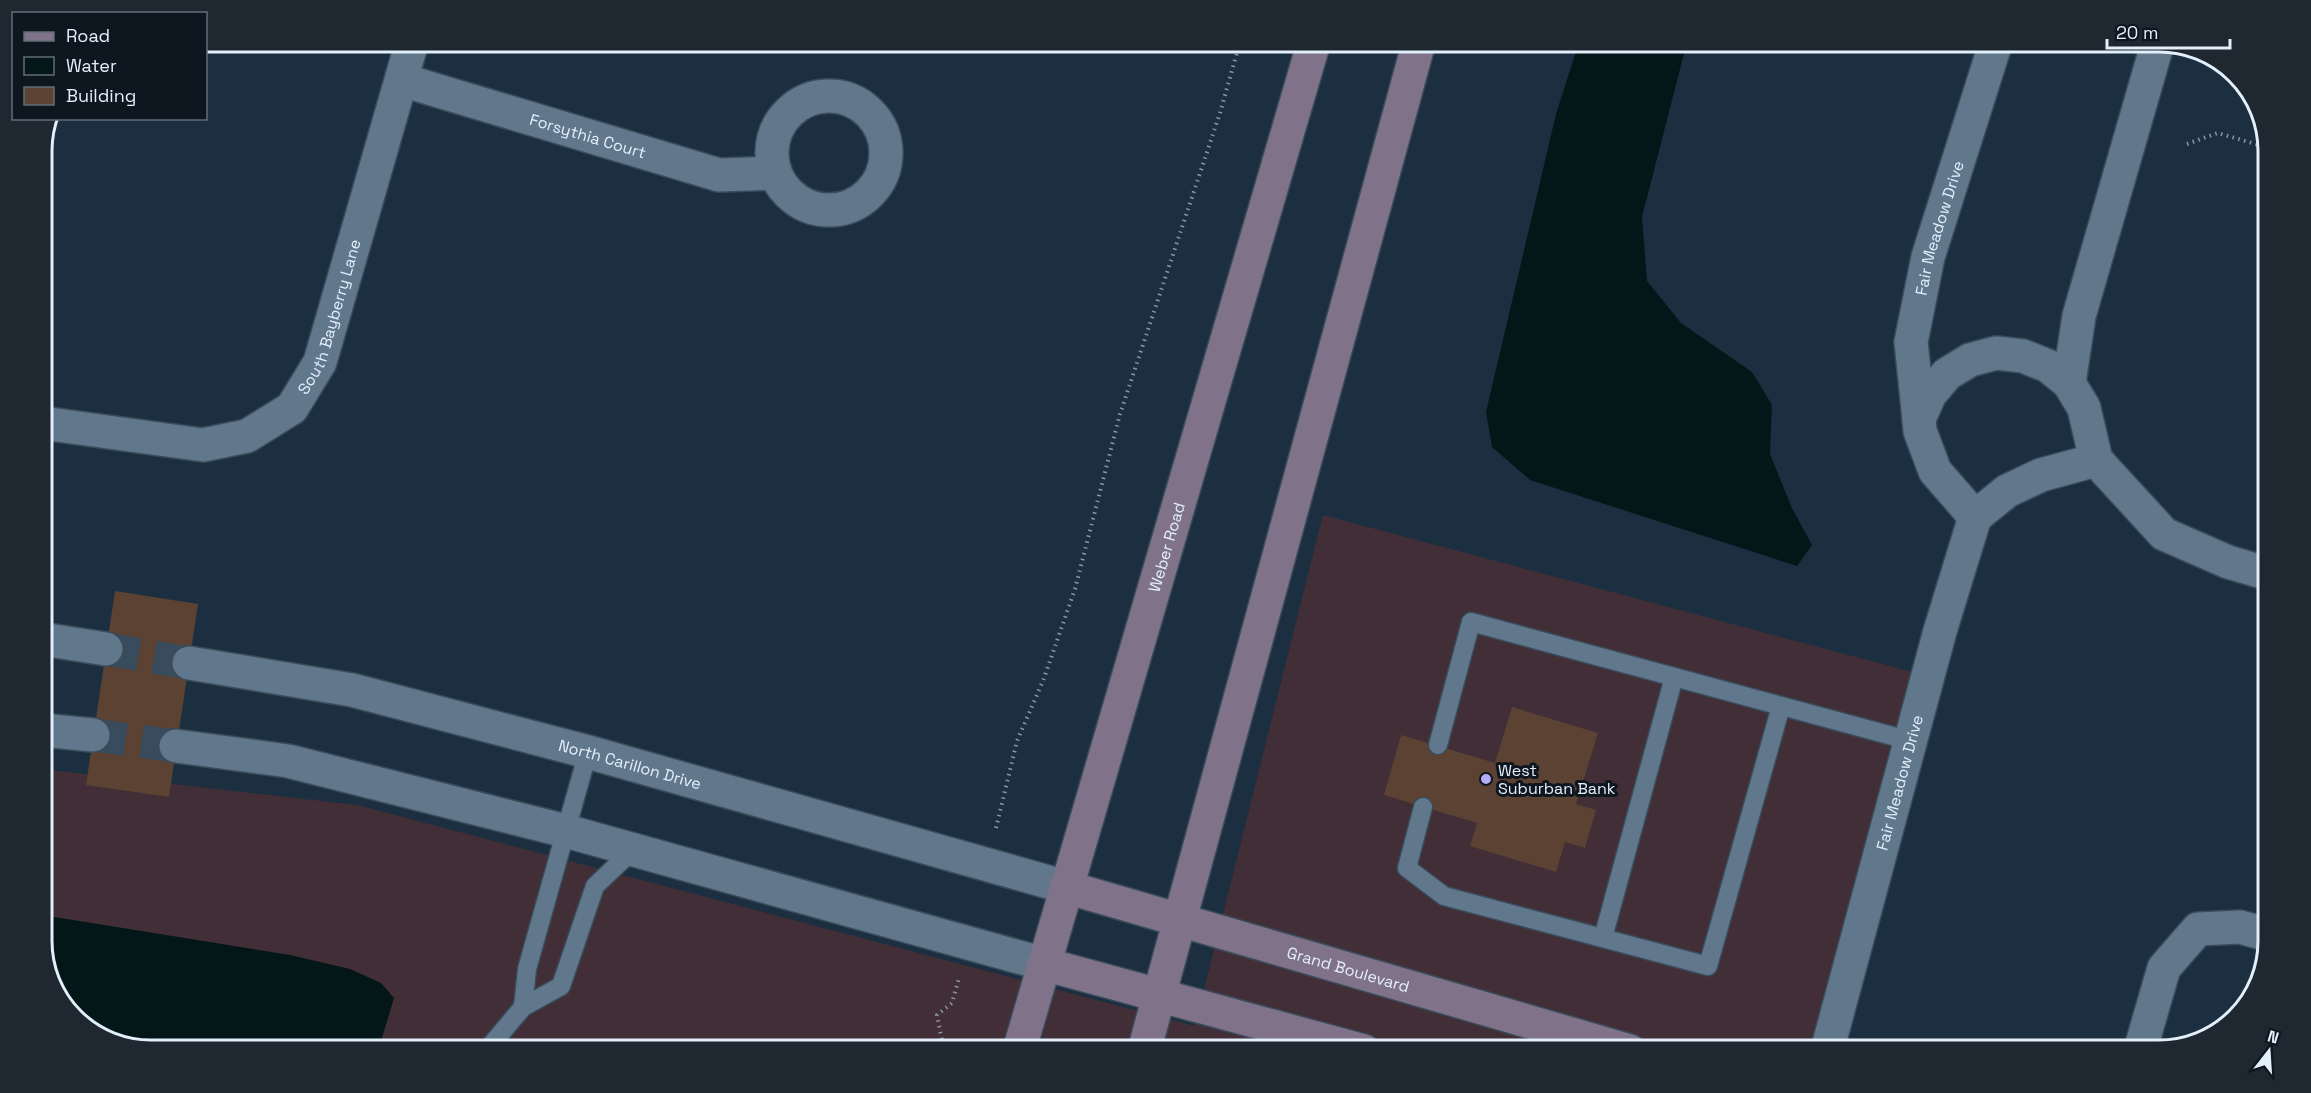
<svg xmlns="http://www.w3.org/2000/svg" width="2311" height="1093" viewBox="0 0 2311 1093" font-family="'Space Grotesk',sans-serif">
  <style>
    .commercial { fill: #412e36 }
    .water { fill: #041718 }
    .building { fill: #5b4233 }
    .lines { fill: none; stroke-linecap: round; stroke-linejoin: round }
    .street-tunnel { stroke: #394c5d; stroke-width: 33; stroke-dasharray: 33 16; stroke-linecap: butt }
    .lane-casing { stroke: #3a4b5a; stroke-width: 21 }
    .street-casing { stroke: #3a4b5a; stroke-width: 36 }
    .secondary-casing { stroke: #3a4b5a; stroke-width: 36 }
    .path { stroke: #8696a5; stroke-width: 4; stroke-dasharray: 1.5 4.5; stroke-linecap: butt }
    .lane { stroke: #60778c; stroke-width: 18 }
    .street { stroke: #60778c; stroke-width: 33 }
    .secondary { stroke: #807389; stroke-width: 33 }
    .poi-dot { fill: #b4acf9; stroke: #0e161f; stroke-width: 2 }
    .labels { text-anchor: middle; dominant-baseline: central; stroke-width: 6; stroke-linejoin: round; paint-order: stroke }
    .street-label { font-size: 16px; fill: #e3effb; stroke: #0e161f }
    .poi-label { font-size: 16px; fill: #e3effb; stroke: #0e161f; text-anchor: start }
    .rim { fill: none; stroke: #e3effb; stroke-width: 3 }
  </style>
  <rect width="100%" height="100%" fill="#1b2f41"/>
  <!-- commercial -->
  <polygon class="commercial" points="1323,515 1920,674 1811,1051 151,1051 109,1043 61,1003 42,949 42,769 357,805 1195,1026"/>
  <!-- water -->
  <g class="water">
    <polygon points="1579,42 1687,42 1642,217 1647,281 1681,323 1752,372 1772,405 1770,454 1792,508 1812,545 1797,566 1530,480 1492,447 1486,412 1556,114"/>
    <polygon points="42,915 290,955 350,969 381,983 394,998 378,1051 151,1051 109,1043 61,1003 42,949"/>
  </g>
  <!-- building -->
  <g class="building">
    <polygon points="115,591 198,604 169,797 86,785"/>
    <polygon points="1512,707 1598,733 1576,804 1596,810 1585,848 1565,842 1556,872 1470,846 1477,823 1384,795 1401,735 1495,763"/>
  </g>
  <g class="lines">
    <!-- street-tunnel -->
    <g class="street-tunnel">
      <polyline points="106,649 189,663"/>
      <polyline points="93,735 176,746"/>
    </g>
    <defs>
      <g id="lane">
        <polyline points="1438,745 1471,622 1911,741"/>
        <polyline points="1423,807 1407,868 1444,896 1708,966 1781,706"/>
        <polyline points="1603,938 1674,677"/>
        <polyline points="523,1007 527,969 588,752"/>
        <polyline points="486,1051 523,1007 561,986 595,886 633,850"/>
      </g>
      <g id="street">
        <path id="s1" d="M402,80l317,95 56,-2"/>
        <circle cx="829" cy="153" r="57"/>
        <polygon points="1996,353 2023,356 2048,366 2069,383 2084,408 2096,460 2041,475 2007,491 1975,517 1935,471 1920,431 1919,419 1930,394 1947,374 1970,360"/>
        <polyline points="2069,383 2079,316 2158,42"/>
        <path id="s2" d="M1919,419l-8,-77 17,-85 68,-215"/>
        <path id="s3" d="M42,423l161,22 44,-9 45,-28 28,-46 92,-320"/>
        <polyline points="2096,460 2164,534 2228,562 2269,574"/>
        <polyline points="42,639 106,649"/>
        <path id="s4" d="M189,663l163,27 236,62 478,135"/>
        <polyline points="42,730 93,735"/>
        <polyline points="176,746 288,761 566,831 1044,964"/>
        <path id="s5" d="M1827,1051l113,-420 35,-114"/>
        <polyline points="2140,1051 2164,968 2198,929 2240,927 2269,935"/>
      </g>
      <g id="secondary">
        <path id="s6" d="M1066,887l564,164"/>
        <polyline points="1044,964 1364,1051"/>
        <path id="s7" d="M1019,1051l295,-1009"/>
        <polyline points="1144,1051 1419,42"/>
      </g>
    </defs>
    <!-- lane casing -->
    <use href="#lane" class="lane-casing"/>
    <!-- street casing -->
    <use href="#street" class="street-casing"/>
    <!-- secondary casing -->
    <use href="#secondary" class="secondary-casing"/>
    <!-- path -->
    <g class="path">
      <polyline points="2187,144 2218,133 2269,148"/>
      <polyline points="996,828 1017,741 1043,681 1075,589 1120,414 1220,113 1240,42"/>
      <polyline points="944,1051 937,1015 952,1003 959,978"/>
    </g>
    <!-- lane -->
    <use href="#lane" class="lane"/>
    <!-- street -->
    <use href="#street" class="street"/>
    <!-- secondary -->
    <use href="#secondary" class="secondary"/>
  </g>
  <!-- markers -->
  <circle class="poi-dot" cx="1486" cy="779" r="6"/>
  <g class="labels">
    <!-- street labels -->
    <g class="street-label">
      <text stroke="none"><textPath href="#s1" startOffset="194">Forsythia Court</textPath></text>
      <text stroke="none"><textPath href="#s2" startOffset="195">Fair Meadow Drive</textPath></text>
      <text stroke="none"><textPath href="#s3" startOffset="360">South Bayberry Lane</textPath></text>
      <text stroke="none"><textPath href="#s7" startOffset="525">Weber Road</textPath></text>
      <text stroke="none"><textPath href="#s4" startOffset="453">North Carillon Drive</textPath></text>
      <text stroke="none"><textPath href="#s5" startOffset="278">Fair Meadow Drive</textPath></text>
      <text stroke="none"><textPath href="#s6" startOffset="294">Grand Boulevard</textPath></text>
    </g>
    <!-- poi labels -->
    <g class="poi-label">
      <text x="1498" y="770">West<tspan x="1498" dy="18">Suburban Bank</tspan></text>
    </g>
  </g>
  <!-- crop -->
  <path d="M0 0H2311V1093H0ZM151 52H2159A99 99 0 0 1 2258 151V941A99 99 0 0 1 2159 1040H151A99 99 0 0 1 52 941V151A99 99 0 0 1 151 52Z" fill="#1f2731" fill-rule="evenodd"/>
  <path class="rim" d="M151 52H2159A99 99 0 0 1 2258 151V941A99 99 0 0 1 2159 1040H151A99 99 0 0 1 52 941V151A99 99 0 0 1 151 52Z"/>
  <!-- legend -->
  <rect x="12" y="12" width="195" height="108" fill="#0e161f" stroke="#636d77" stroke-width="1.5"/>
  <rect x="24" y="32" width="30" height="9" fill="#807389" stroke="#636d77" stroke-width="1.5"/>
  <text x="66" y="42" font-size="18" fill="#e3effb">Road</text>
  <rect x="24" y="57" width="30" height="18" fill="#041718" stroke="#636d77" stroke-width="1.5"/>
  <text x="66" y="72" font-size="18" fill="#e3effb">Water</text>
  <rect x="24" y="87" width="30" height="18" fill="#5b4233" stroke="#636d77" stroke-width="1.5"/>
  <text x="66" y="102" font-size="18" fill="#e3effb">Building</text>
  <!-- north arrow -->
  <g transform="translate(2269 1051) rotate(17)" stroke="#0e161f" stroke-width="4.5" paint-order="stroke">
  <path d="M0-4.5L10 22L0 15L-10 22Z" fill="#e3effb"/>
  <text y="-9" font-size="16" font-weight="bold" text-anchor="middle" fill="#e3effb">N</text>
  </g>
  <!-- scale -->
  <path d="M2107 39v9h123v-9" fill="none" stroke="#e3effb" stroke-width="3"/>
  <text x="2116" y="39" font-size="18" fill="#e3effb" stroke="#0e161f" stroke-width="4.5" paint-order="stroke">20 m</text>
</svg>
